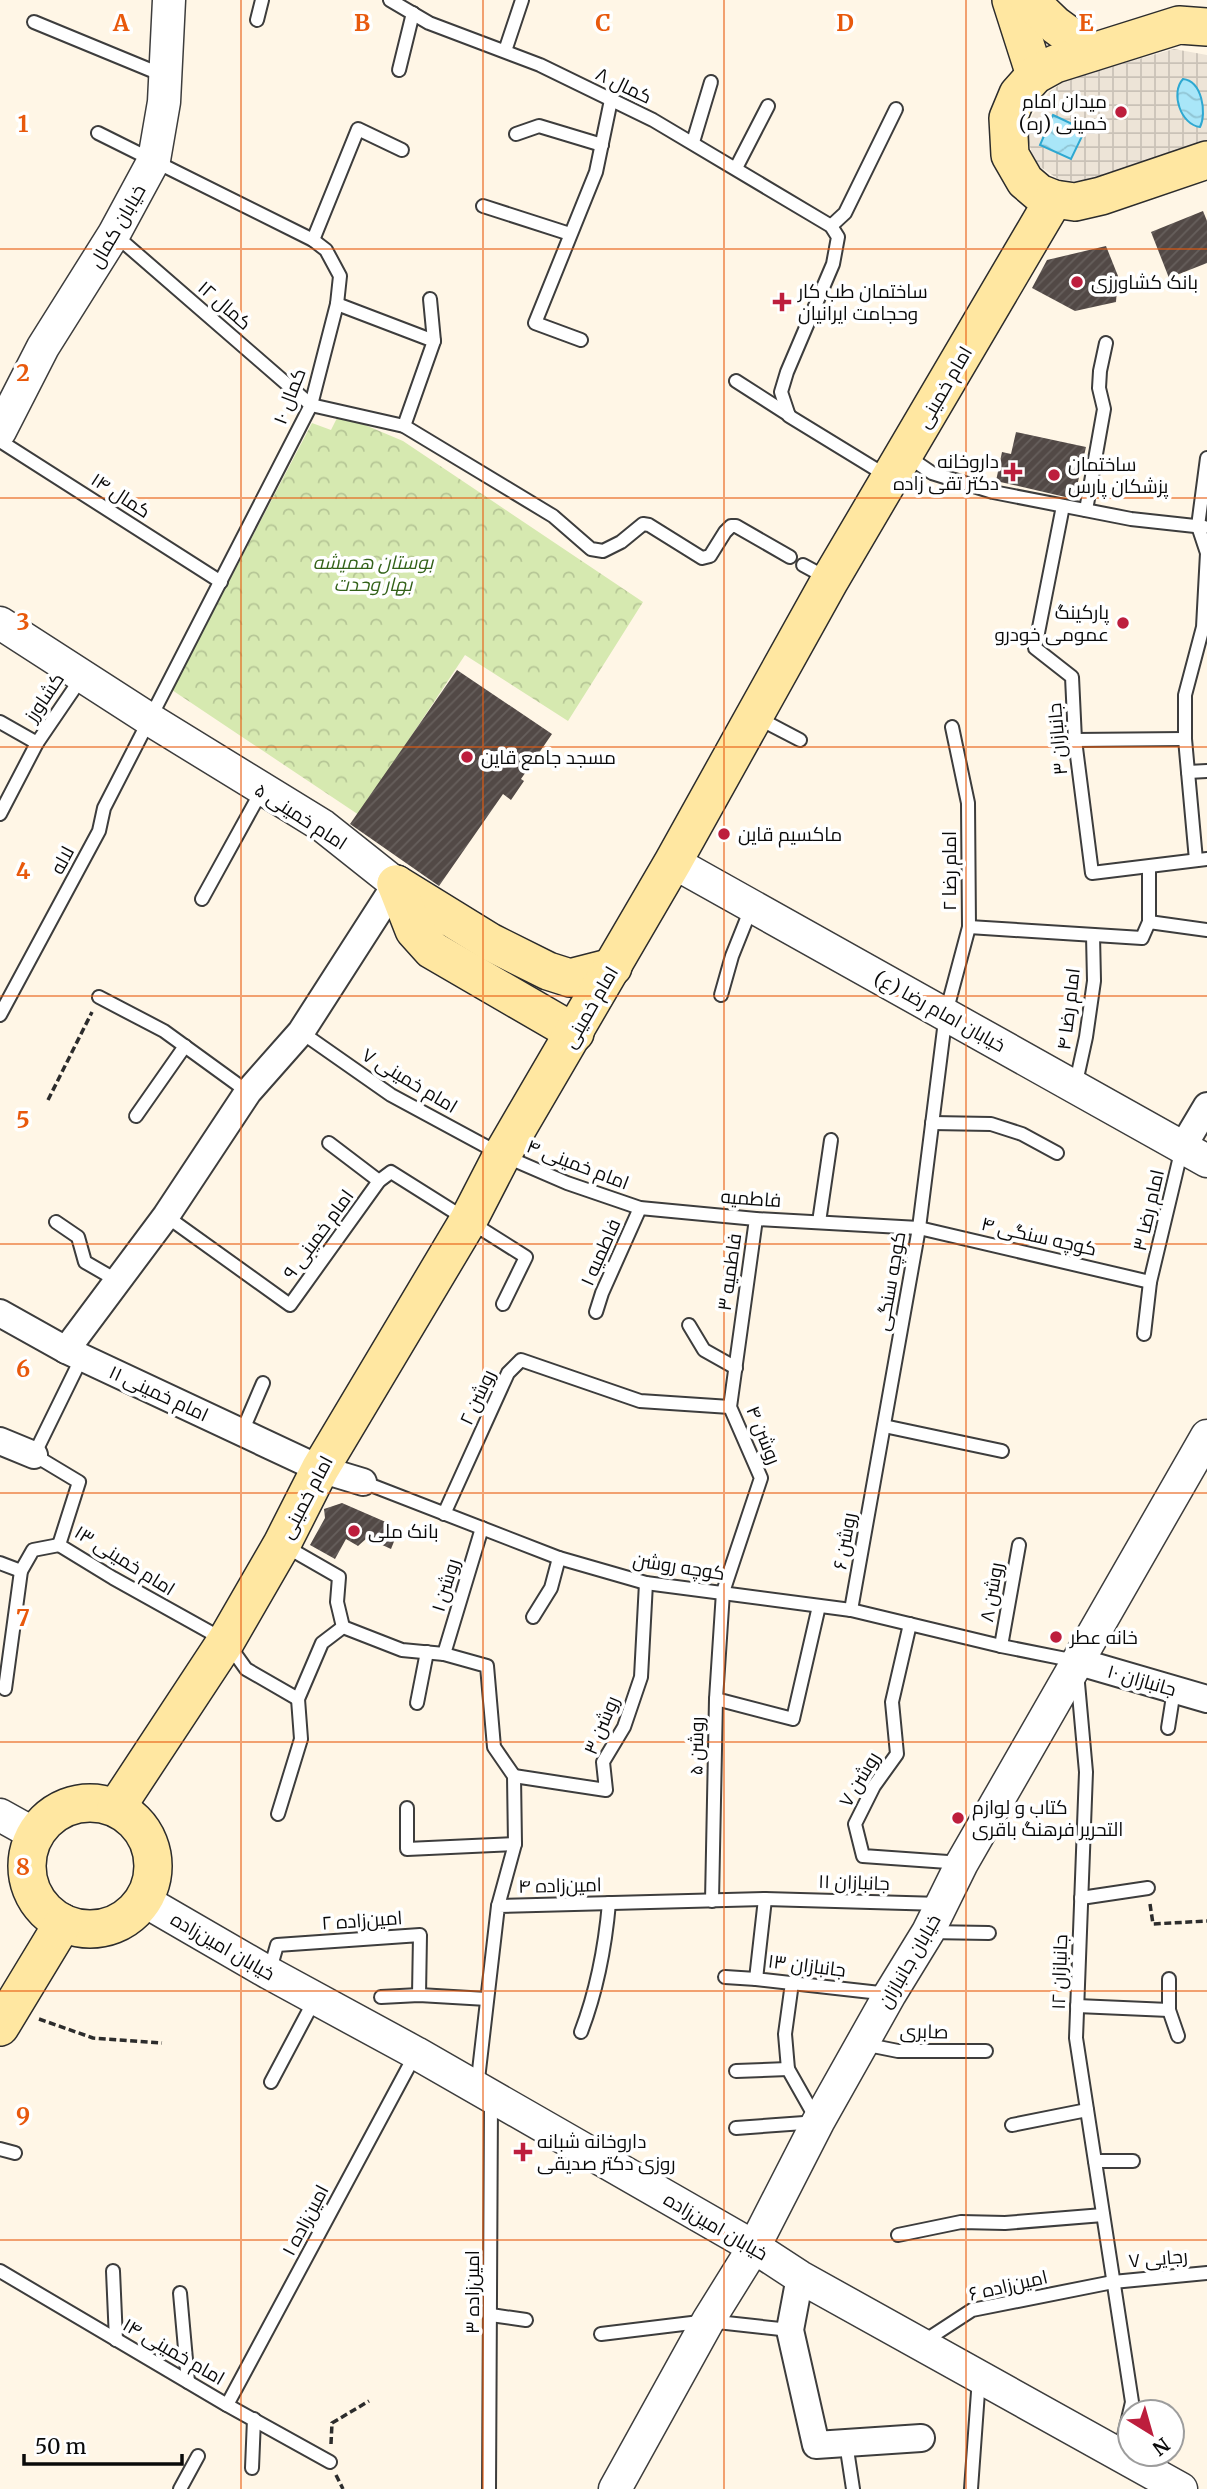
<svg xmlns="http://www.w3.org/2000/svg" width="1207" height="2489" viewBox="0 0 1207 2489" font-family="Merriweather,Cairo,serif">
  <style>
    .park { fill: url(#park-crowns) }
    .plaza { fill: url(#plaza-grid) }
    .water { fill: url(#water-waves); stroke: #2ea8d1; stroke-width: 2 }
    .building { fill: url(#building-hatch) }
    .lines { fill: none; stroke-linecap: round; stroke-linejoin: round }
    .service-casing { stroke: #3d3d3d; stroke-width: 16 }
    .minor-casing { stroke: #3d3d3d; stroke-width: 30 }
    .tertiary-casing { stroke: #3d3d3d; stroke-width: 35 }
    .secondary-casing { stroke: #2c2c2c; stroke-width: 40 }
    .path { stroke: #2c2c2c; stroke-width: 3.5; stroke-dasharray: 7 3.5; stroke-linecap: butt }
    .service { stroke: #fff; stroke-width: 12 }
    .minor { stroke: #fff; stroke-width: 26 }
    .tertiary { stroke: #fff; stroke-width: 32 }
    .secondary { stroke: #ffe7a1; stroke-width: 37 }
    .grid { fill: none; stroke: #e8590c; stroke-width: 2; stroke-opacity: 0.55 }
    .poi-dot { fill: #bd1e3d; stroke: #fff; stroke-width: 2.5 }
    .labels { text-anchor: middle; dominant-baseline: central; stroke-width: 7; stroke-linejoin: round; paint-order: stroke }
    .street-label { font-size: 19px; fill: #0a0a0a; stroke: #fff }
    .poi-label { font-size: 19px; fill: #0a0a0a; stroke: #fff; text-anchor: start }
    .park-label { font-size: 19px; font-style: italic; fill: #336219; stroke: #fff }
    .grid-label { font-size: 23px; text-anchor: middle; font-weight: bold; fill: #e8590c; stroke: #fff; stroke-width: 7; stroke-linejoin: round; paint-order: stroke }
  </style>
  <defs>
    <pattern id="park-crowns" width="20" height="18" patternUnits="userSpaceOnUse" patternTransform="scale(1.75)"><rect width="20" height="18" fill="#d6e9b0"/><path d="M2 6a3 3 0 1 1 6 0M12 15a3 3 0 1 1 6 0" fill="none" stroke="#b6c696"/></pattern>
    <pattern id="plaza-grid" width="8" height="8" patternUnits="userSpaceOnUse" patternTransform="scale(1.75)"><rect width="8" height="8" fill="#ede4d7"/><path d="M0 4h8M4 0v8" fill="none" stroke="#cac2b7"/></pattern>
    <pattern id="water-waves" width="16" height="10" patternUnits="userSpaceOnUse" patternTransform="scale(1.75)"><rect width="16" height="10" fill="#a9e6f8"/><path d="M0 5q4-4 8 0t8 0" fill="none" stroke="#90c4d3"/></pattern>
    <pattern id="building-hatch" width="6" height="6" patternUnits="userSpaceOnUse" patternTransform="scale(1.75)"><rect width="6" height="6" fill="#524946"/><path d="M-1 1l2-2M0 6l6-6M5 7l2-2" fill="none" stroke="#665f5c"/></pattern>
  </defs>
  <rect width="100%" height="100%" fill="#fff6e6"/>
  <!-- park -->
  <polygon class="park" points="339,414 403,441 643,602 568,721 465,655 359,815 172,690 312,423 331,430"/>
  <!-- plaza -->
  <polygon class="plaza" points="1174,49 1207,55 1207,142 1080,182 1058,179 1039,166 1033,157 1027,136 1032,116 1049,92 1068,79"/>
  <!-- water -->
  <g class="water">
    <path d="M1183,79c19,2 24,34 17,48 -19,-2 -30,-34 -17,-48z"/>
    <polygon points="1053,115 1085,130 1071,159 1040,145"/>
  </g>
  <!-- building -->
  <g class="building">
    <polygon points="1203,211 1207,221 1207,263 1169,278 1151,232"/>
    <polygon points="1106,246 1118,276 1116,302 1075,311 1032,288 1047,260"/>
    <polygon points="1016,432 1086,447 1074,499 996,481 1002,452 1011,454"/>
    <polygon points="457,670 552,734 521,779 524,781 511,800 503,794 439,886 350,824"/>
    <polygon points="342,1503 388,1523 385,1529 397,1534 391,1549 367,1538 358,1546 346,1539 335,1559 310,1545 325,1518 324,1509"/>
  </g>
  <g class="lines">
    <defs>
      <g id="service">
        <polyline points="390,0 429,23 540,65 653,120 831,226 838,237 833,264 787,372 781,392 789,416 887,476"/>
        <polyline points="257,20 262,0"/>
        <polyline points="34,22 165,76"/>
        <polyline points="505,51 522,0"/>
        <polyline points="399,70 413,13"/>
        <polyline points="516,134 539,126 602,145"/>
        <polyline points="693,142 711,82"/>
        <polyline points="736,168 768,106"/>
        <polyline points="483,206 570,234"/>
        <polyline points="831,226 845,213 896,109"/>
        <polyline points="114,234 311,405 404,426 553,516 591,549 603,551 621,542 643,524 649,525 702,558 710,556 725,532 731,526 736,526 790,557"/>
        <polyline points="313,240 358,129 402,150"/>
        <polyline points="337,304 434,341"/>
        <polyline points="581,340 535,323 596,172 611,100"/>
        <polyline points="736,381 789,415"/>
        <polyline points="404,426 434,341 430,299"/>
        <polyline points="0,441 221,582"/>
        <polyline points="907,456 932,473 993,492 1131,519 1204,527"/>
        <polyline points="1063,506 1035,648 1072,677 1075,740 1092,873 1207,859"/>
        <polyline points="1086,510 1104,409 1099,388 1100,371 1106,343"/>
        <polyline points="803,565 827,578"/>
        <polyline points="756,717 800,740"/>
        <polyline points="0,722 37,743"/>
        <polyline points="1075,740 1185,739"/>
        <polyline points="1188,772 1207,771"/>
        <polyline points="0,814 37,743 82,677"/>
        <polyline points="1196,860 1185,739 1185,695 1203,627 1207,553 1198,526 1207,458"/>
        <polyline points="202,899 262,790"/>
        <polyline points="1149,922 1207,930"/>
        <polyline points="969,927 1142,938 1149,922 1149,868"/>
        <polyline points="721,995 732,956 752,906"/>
        <polyline points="99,997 164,1031 248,1092"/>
        <polyline points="0,1015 99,831 104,808 311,405 337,304 340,276 326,250 313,240 98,133"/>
        <polyline points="301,1032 391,1095 502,1155 567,1183 640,1208 756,1219 919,1228 1150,1282"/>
        <polyline points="1075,1087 1086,1037 1094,981 1093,935"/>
        <polyline points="136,1116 185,1046"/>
        <polyline points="932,1123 991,1124 1022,1134 1057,1153"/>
        <polyline points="329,1143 379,1181"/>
        <polyline points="166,1216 290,1305 379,1181 391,1172 526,1257 503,1304"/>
        <polyline points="56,1222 78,1237 85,1262 118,1281"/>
        <polyline points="819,1222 831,1140"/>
        <polyline points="596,1312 602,1293 640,1208"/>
        <polyline points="689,1325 704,1350 736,1368"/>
        <polyline points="1144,1334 1150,1282 1182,1148"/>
        <polyline points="82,1357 34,1455 79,1482 59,1545 113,1578 226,1641 246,1669 298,1699"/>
        <polyline points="884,1426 1002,1451"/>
        <polyline points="242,1432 263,1383"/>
        <polyline points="363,1482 559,1558 646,1583 851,1610 1001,1646 1076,1661 1086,1772 1076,2038 1132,2402 1120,2453"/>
        <polyline points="444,1514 508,1373 521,1360 640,1401 730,1407"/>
        <polyline points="285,1546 339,1577 337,1602 343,1627"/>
        <polyline points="0,1563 21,1571"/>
        <polyline points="851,1610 919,1228 946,1013 969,927 968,803 952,727"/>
        <polyline points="533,1617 551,1588 559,1558"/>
        <polyline points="910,1624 892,1702 897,1754 874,1786 855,1824 863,1856 962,1863"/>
        <polyline points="1001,1646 1019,1545"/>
        <polyline points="444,1654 482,1528"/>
        <polyline points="5,1689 21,1571 33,1550 59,1545"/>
        <polyline points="716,1699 793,1719 819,1606"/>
        <polyline points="417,1703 427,1652"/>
        <polyline points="1168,1728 1174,1690"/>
        <polyline points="514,1776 606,1790 603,1762 624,1727 641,1677 646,1583"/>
        <polyline points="407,1808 407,1849 515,1844"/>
        <polyline points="278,1814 301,1739 298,1699 322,1643 343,1627 402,1650 444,1654 487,1666 494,1747 514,1776 515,1844 498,1906"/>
        <polyline points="1081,1898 1148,1888"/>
        <polyline points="765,1899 756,1979 889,1994"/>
        <polyline points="712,1901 716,1699 723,1592 761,1478 730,1407 756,1219"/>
        <polyline points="928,1932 989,1933"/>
        <polyline points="269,1973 277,1945 420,1935 419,1995"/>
        <polyline points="725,1977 756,1979"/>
        <polyline points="1169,1979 1169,2010 1178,2036"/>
        <polyline points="381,1997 419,1995 487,1999"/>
        <polyline points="1077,2006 1169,2010"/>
        <path d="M581,2032c16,-42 24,-83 28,-129"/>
        <polyline points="863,2044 898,2051 986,2051"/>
        <polyline points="736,2071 788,2069"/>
        <polyline points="271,2082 315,1999"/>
        <polyline points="477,2088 498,1906 765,1899 941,1904"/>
        <polyline points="1012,2125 1087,2110"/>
        <polyline points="736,2128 818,2122 788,2069 785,2034 792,1983"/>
        <polyline points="0,2149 15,2153"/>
        <polyline points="1095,2161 1133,2161"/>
        <polyline points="898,2235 961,2222 1005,2223 1103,2215"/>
        <polyline points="0,2271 227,2405 330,2462"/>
        <polyline points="113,2271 116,2340"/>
        <polyline points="180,2293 188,2382"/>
        <polyline points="491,2315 526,2320"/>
        <polyline points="601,2334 708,2321 790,2330"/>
        <polyline points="923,2342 972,2310 1113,2282 1207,2273"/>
        <polyline points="227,2405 416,2053"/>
        <polyline points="846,2443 853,2489"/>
        <polyline points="252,2468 254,2419"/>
        <polyline points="180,2489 198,2456"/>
        <polyline points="489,2489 491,2100"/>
        <polyline points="971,2489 979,2378"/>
      </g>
      <g id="minor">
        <polyline points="1182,1148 1207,1106"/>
        <polyline points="0,1313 66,1350 320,1469 363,1482"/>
        <polyline points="66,1350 166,1216 248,1092 301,1032 396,884"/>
        <polyline points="0,1441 34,1455"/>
        <polyline points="1076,1661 1207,1699"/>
        <polyline points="800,2277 790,2330 816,2445 921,2438"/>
      </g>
      <g id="tertiary">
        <polyline points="0,431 43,347 114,234 154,160 164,102 169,0"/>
        <polyline points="0,623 149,719 323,826 396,884"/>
        <polyline points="673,862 1207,1161"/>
        <polyline points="0,1815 36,1835"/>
        <polyline points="143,1900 269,1973 416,2053 754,2247 800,2277 1181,2489"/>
        <polyline points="615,2489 708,2321 754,2247 818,2122 890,1994 928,1932 962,1863 1207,1436"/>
      </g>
      <g id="secondary">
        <polyline points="1011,0 1035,75"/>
        <polyline points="1029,0 1055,25 1092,52"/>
        <polyline points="1207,27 1179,25 1055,64 1035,75 1018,94 1008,118 1010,155 1025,181 1039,193 1054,199 1075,202 1101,196 1207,160"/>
        <polyline points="396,884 490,942 548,971 570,978 613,967"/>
        <polyline points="396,884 414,930 432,950 575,1033"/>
        <circle cx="90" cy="1866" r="63"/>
        <polyline points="116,1808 226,1641 282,1544 320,1469 468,1221 502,1155 673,862 830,580 1054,199"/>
        <polyline points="0,2027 63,1923"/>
      </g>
    </defs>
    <!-- service casing -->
    <use href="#service" class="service-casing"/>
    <!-- minor casing -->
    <use href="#minor" class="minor-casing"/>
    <!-- tertiary casing -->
    <use href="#tertiary" class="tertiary-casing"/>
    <!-- secondary casing -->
    <use href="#secondary" class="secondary-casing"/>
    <!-- path -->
    <g class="path">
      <polyline points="48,1100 92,1012"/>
      <polyline points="1150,1904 1153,1924 1207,1921"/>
      <polyline points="39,2019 93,2038 162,2043"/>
      <polyline points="331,2444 332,2423 369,2401"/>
      <polyline points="336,2475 343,2489"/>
    </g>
    <!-- service -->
    <use href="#service" class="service"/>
    <!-- minor -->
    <use href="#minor" class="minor"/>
    <!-- tertiary -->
    <use href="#tertiary" class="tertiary"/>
    <!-- secondary -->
    <use href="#secondary" class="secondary"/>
  </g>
  <!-- grid -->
  <path class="grid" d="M241,0v2489M483,0v2489M724,0v2489M966,0v2489M0,249h1207M0,498h1207M0,747h1207M0,996h1207M0,1244h1207M0,1493h1207M0,1742h1207M0,1991h1207M0,2240h1207"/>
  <!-- markers -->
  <g class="poi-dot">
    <circle cx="1121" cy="112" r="7"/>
    <circle cx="1077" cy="282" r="7"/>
    <path d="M778.5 291.5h7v7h7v7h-7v7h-7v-7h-7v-7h7z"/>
    <path d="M1009.5 461.5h7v7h7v7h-7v7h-7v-7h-7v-7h7z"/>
    <circle cx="1054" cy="475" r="7"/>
    <circle cx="1123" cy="623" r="7"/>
    <circle cx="467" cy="757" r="7"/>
    <circle cx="724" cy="834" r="7"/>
    <circle cx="354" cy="1531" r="7"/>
    <circle cx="1056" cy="1637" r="7"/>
    <circle cx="958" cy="1818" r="7"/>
    <path d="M519.5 2141.5h7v7h7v7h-7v7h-7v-7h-7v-7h7z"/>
  </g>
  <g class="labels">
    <!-- street labels -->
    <g class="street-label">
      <text transform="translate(624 85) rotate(26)">کمال ۸</text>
      <text transform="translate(117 226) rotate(-60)">خیابان کمال</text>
      <text transform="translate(225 305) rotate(41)">کمال ۱۲</text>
      <text transform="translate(944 387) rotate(-60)">امام خمینی</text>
      <text transform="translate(289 396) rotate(-69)">کمال ۱۰</text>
      <text transform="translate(121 495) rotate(33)">کمال ۱۴</text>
      <text transform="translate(44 697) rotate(-56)">کشاورز</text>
      <text transform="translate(1057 739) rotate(-95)">جانبازان ۳</text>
      <text transform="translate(301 816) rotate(33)">امام خمینی ۵</text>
      <text transform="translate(62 860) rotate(-62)">لاله</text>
      <text transform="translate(949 871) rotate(-90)">امام رضا ۲</text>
      <text transform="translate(590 1007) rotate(-60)">امام خمینی</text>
      <text transform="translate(1068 1009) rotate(-83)">امام رضا ۴</text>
      <text transform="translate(940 1011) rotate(29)">خیابان امام رضا (ع)</text>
      <text transform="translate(410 1080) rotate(31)">امام خمینی ۷</text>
      <text transform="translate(578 1164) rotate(21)">امام خمینی ۴</text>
      <text transform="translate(751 1198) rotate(4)">فاطمیه</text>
      <text transform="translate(1148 1210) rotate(-77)">امام رضا ۳</text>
      <text transform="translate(318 1234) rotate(-54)">امام خمینی ۹</text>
      <text transform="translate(1039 1236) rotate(13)">کوچه سنگی ۴</text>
      <text transform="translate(600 1252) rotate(-66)">فاطمیه ۱</text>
      <text transform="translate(729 1272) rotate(-82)">فاطمیه ۳</text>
      <text transform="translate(890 1281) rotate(-80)">کوچه سنگی</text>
      <text transform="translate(159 1393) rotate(25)">امام خمینی ۱۱</text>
      <text transform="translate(477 1397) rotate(-65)">روشن ۲</text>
      <text transform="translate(764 1435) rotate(68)">روشن ۴</text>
      <text transform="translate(306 1497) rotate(-62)">امام خمینی</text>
      <text transform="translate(844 1541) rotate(-80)">روشن ۶</text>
      <text transform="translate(125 1560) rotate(32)">امام خمینی ۱۳</text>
      <text transform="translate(679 1566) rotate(9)">کوچه روشن</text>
      <text transform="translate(445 1585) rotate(-73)">روشن ۱</text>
      <text transform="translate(991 1592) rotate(-80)">روشن ۸</text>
      <text transform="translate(1142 1680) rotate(16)">جانبازان ۱۰</text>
      <text transform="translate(601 1725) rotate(-67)">روشن ۳</text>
      <text transform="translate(696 1746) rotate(-89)">روشن ۵</text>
      <text transform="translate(859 1779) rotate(-59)">روشن ۷</text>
      <text transform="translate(854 1882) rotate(2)">جانبازان ۱۱</text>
      <text transform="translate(560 1885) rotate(-1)">امین‌زاده ۴</text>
      <text transform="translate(362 1920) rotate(-4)">امین‌زاده ۲</text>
      <text transform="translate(223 1946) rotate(30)">خیابان امین‌زاده</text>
      <text transform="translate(909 1961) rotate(-60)">خیابان جانبازان</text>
      <text transform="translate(807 1965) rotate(7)">جانبازان ۱۳</text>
      <text transform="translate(1059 1972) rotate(-88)">جانبازان ۱۲</text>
      <text transform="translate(924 2031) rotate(1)">صابری</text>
      <text transform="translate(305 2220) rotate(-62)">امین‌زاده ۱</text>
      <text transform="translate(716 2226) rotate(30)">خیابان امین‌زاده</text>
      <text transform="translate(1158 2258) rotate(-5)">رجایی ۷</text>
      <text transform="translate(1008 2285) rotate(-13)">امین‌زاده ۶</text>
      <text transform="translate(472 2292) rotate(-90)">امین‌زاده ۳</text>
      <text transform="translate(174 2351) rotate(30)">امام خمینی ۱۴</text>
    </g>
    <!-- poi labels -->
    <g class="poi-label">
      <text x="1107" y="101" text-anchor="end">میدان امام<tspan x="1107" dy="22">خمینی (ره)</tspan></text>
      <text x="1091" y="282">بانک کشاورزی</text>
      <text x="798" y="291">ساختمان طب کار<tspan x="798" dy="22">و‌حجامت ایرانیان</tspan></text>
      <text x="999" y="461" text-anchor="end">داروخانه<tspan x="999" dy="22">دکتر تقی زاده</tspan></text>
      <text x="1068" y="464">ساختمان<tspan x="1068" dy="22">پزشکان پارس</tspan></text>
      <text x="1109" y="612" text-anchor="end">پارکینگ<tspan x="1109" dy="22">عمومی خودرو</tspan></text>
      <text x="481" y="757">مسجد جامع قاین</text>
      <text x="738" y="834">ماکسیم قاین</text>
      <text x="368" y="1531">بانک ملی</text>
      <text x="1070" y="1637">خانه عطر</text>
      <text x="972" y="1807">کتاب و لوازم<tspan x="972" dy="22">التحریر فرهنگ باقری</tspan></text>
      <text x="537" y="2141">داروخانه شبانه<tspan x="537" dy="22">روزی دکتر صدیقی</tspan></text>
    </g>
    <!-- park labels -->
    <g class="park-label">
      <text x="373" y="562">بوستان همیشه<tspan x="373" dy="22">بهار وحدت</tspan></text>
    </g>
  </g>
  <g class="grid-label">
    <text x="121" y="31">A</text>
    <text x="362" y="31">B</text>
    <text x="603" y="31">C</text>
    <text x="845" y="31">D</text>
    <text x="1086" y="31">E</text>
    <text x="23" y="132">1</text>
    <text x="23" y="381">2</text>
    <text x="23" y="630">3</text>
    <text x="23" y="879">4</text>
    <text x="23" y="1128">5</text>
    <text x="23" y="1377">6</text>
    <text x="23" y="1626">7</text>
    <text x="23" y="1875">8</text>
    <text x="23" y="2124">9</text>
  </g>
  <!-- north arrow -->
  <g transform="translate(1151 2433) rotate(143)"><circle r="33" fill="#ffffff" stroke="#9d9d9d" stroke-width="2"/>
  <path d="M0-5L12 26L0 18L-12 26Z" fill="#bd1e3d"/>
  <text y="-10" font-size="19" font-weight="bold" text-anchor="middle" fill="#0a0a0a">N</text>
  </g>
  <!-- scale -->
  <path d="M24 2454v10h158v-10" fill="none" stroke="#0a0a0a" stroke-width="3.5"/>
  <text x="35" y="2454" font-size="21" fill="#0a0a0a" stroke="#ffffff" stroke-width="5" paint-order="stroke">50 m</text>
</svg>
